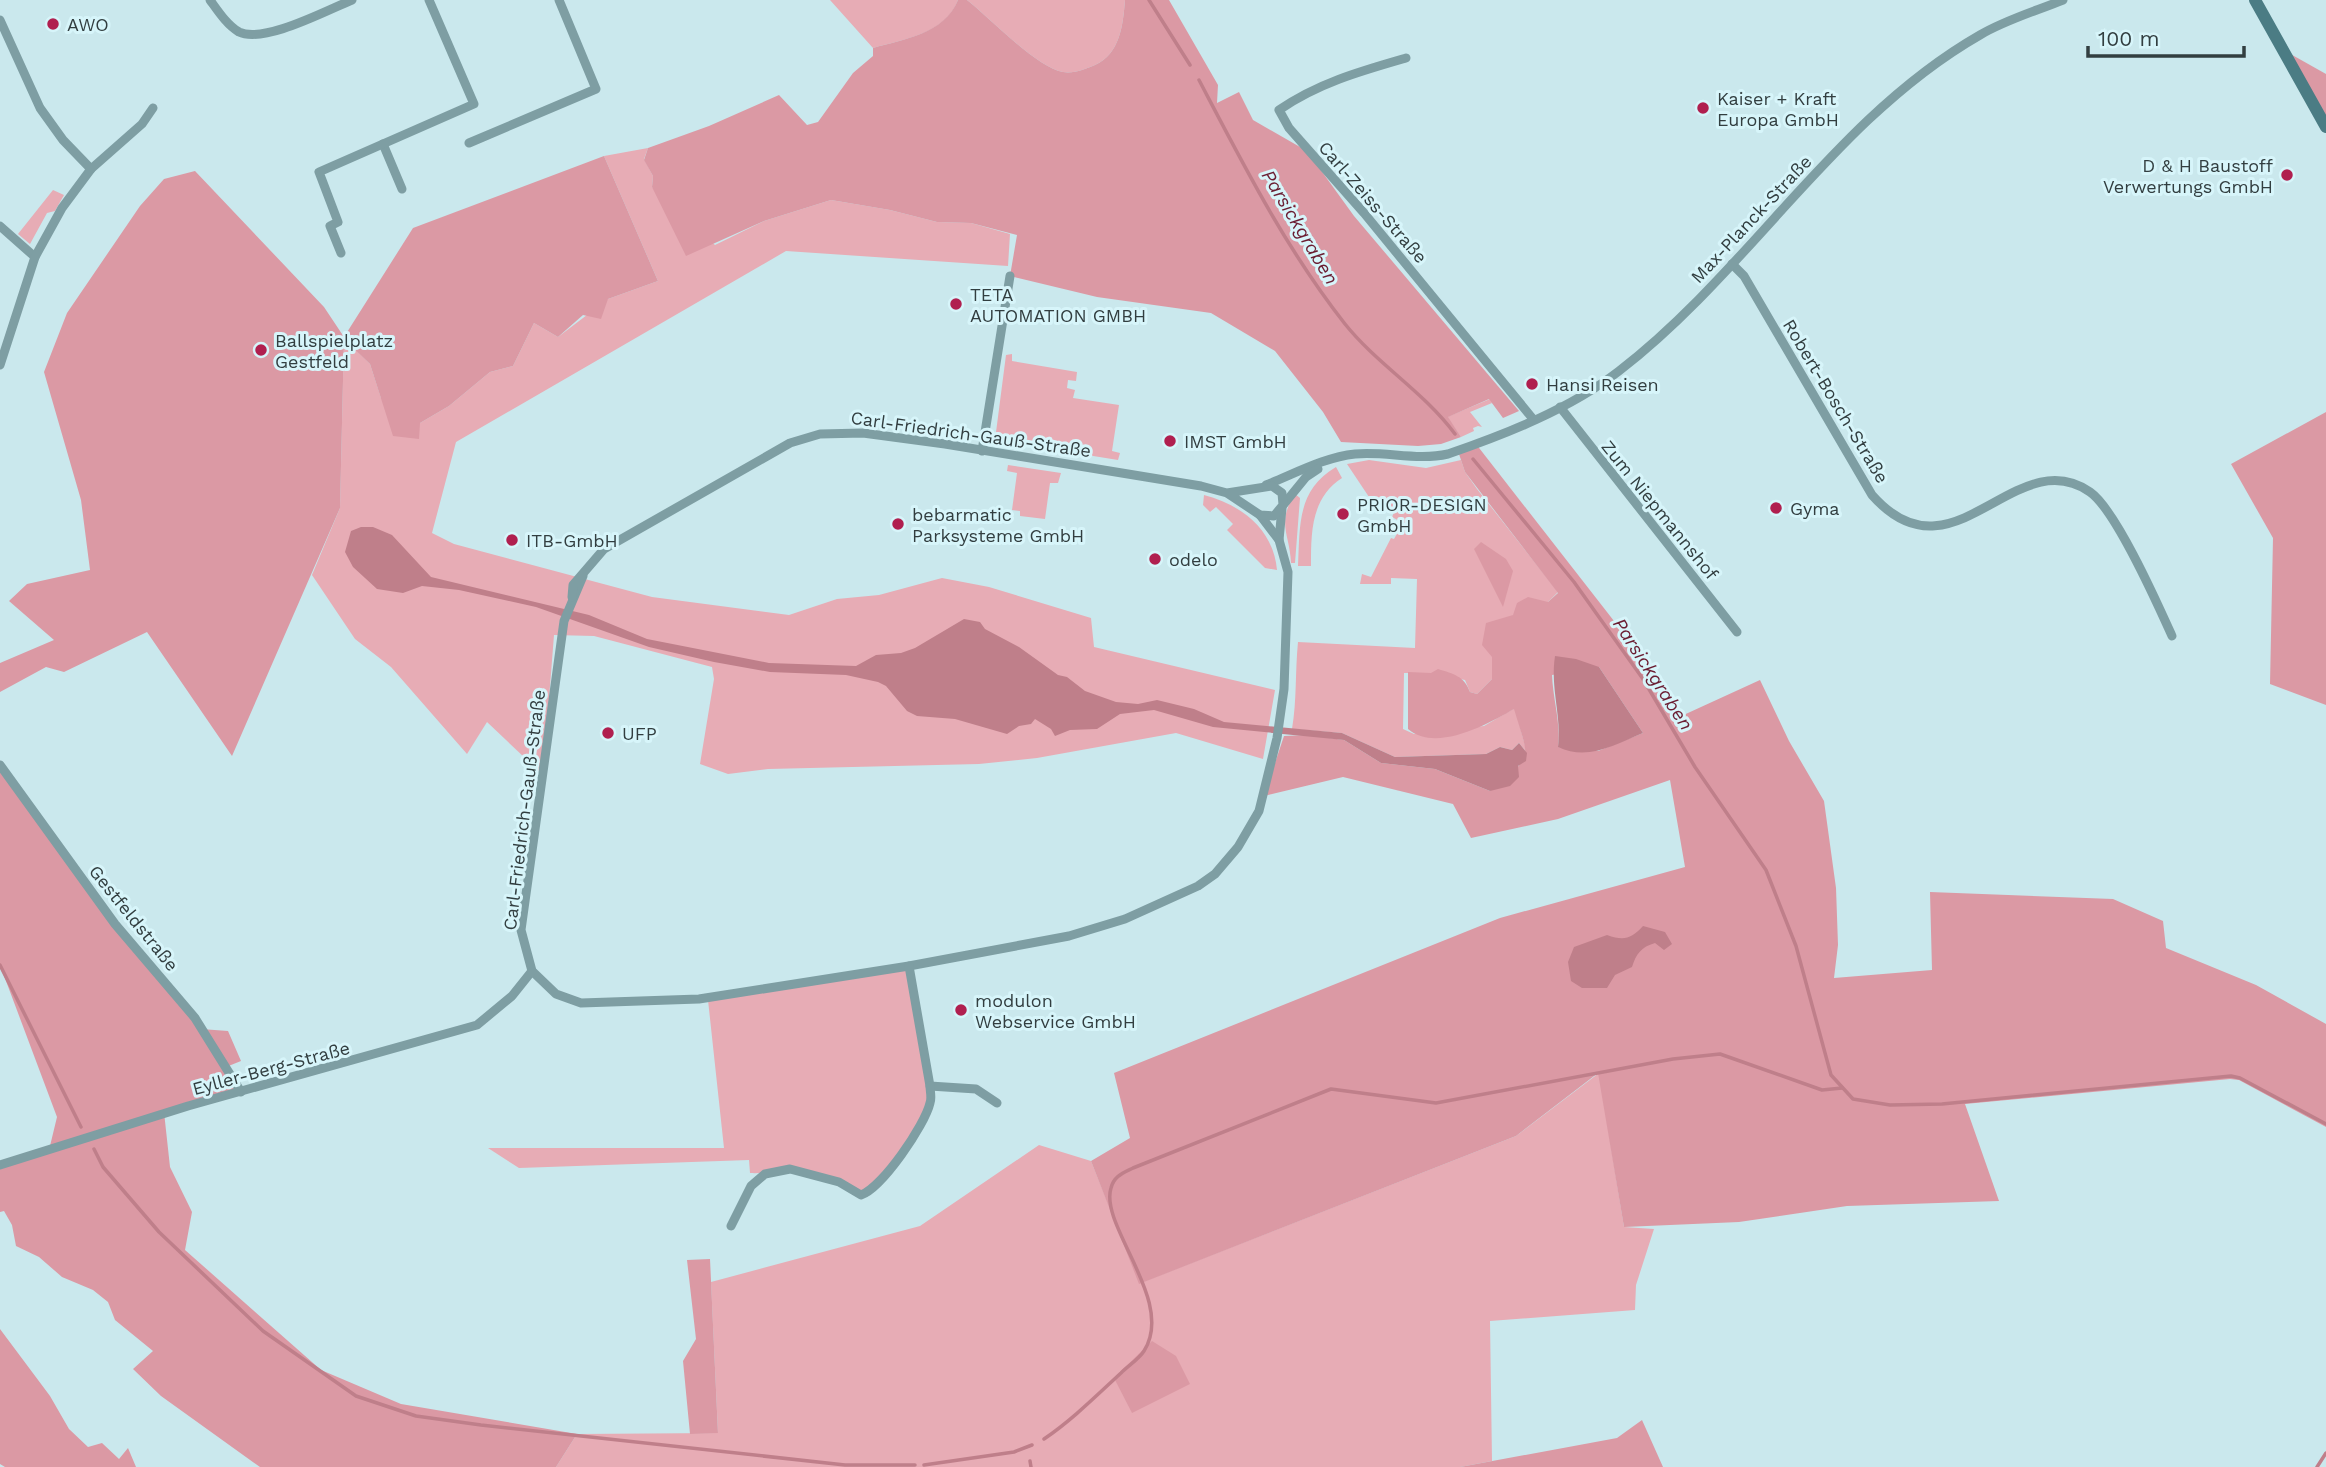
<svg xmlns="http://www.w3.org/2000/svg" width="2326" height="1467" viewBox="0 0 2326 1467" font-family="'Work Sans',sans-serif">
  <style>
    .green { fill: #e7acb5 }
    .forest { fill: #db99a4; fill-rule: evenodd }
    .water { fill: #bf7f8a }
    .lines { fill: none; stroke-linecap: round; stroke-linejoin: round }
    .stream { stroke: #bf7f8a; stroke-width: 3.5 }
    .minor { stroke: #7e9ea3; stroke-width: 9 }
    .secondary { stroke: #4b7c84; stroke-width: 12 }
    .poi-dot { fill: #b01f4f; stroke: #d7f5fa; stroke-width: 2.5 }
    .labels { text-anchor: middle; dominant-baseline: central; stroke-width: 6; stroke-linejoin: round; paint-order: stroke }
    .poi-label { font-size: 18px; fill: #323e40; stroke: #d7f5fa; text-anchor: start }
    .street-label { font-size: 18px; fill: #323e40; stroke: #d7f5fa }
    .water-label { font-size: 19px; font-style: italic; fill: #6b1d32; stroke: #d7f5fa }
  </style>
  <rect width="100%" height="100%" fill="#cae8ed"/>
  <!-- green -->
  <g class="green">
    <path d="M830,0h128c-13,34 -54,39 -85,48z"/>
    <path d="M967,0h158c-2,25 -5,54 -30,65 -9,4 -22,9 -32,7 -27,-5 -73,-54 -96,-72z"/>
    <polygon points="648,148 644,159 653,176 652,187 715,245 764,221 831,200 890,210 937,222 971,223 1010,234 1008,266 786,251 456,442 432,533 454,544 652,597 789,615 837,599 879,595 942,578 989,587 1091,618 1094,647 1275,690 1263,759 1176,733 1037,758 979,764 768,769 728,774 700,764 714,679 712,667 594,636 554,635 543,775 487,722 467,754 391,667 355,639 312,575 340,508 344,338 370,364 381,398 420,423 449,406 490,372 513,366 534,323 558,337 608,299 658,281 604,156"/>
    <polygon points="53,190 64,195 55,211 47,213 30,244 18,234"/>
    <polygon points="1012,354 1012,361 1077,372 1076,381 1068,380 1067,388 1075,390 1073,398 1119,405 1112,451 1120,453 1118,460 995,440 1006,355"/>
    <polygon points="1490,399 1492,403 1470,412 1482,427 1478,426 1473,428 1474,431 1461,437 1447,417"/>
    <path d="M1369,460l57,8 35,-8 4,12 12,17 81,103 -10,10 -35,13 -21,42v22l-15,15 -7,-2 -5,-12 -34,-7h-27l-1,56 11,5 70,-8 31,-18 12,45 -8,-10 -7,7 -12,-3 -14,7 -91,3 -53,-24 -50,-4c5,-29 3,-57 6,-87l117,6 2,-69 -26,-1v6h-31l2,-10 9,3 20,-39 3,1 9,-16 -11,-6 3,-7 -26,-13 -22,-33z"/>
    <polygon points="1008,465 1061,473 1058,483 1050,483 1045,519 1020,516 1020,511 1012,510 1017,473 1007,471"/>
    <path d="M1336,467l6,11c-31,20 -31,54 -31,88h-13c2,-41 -1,-76 38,-99z"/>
    <path d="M1295,494l5,4 -5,65h-4c-1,-29 -15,-40 4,-69z"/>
    <path d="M1204,495c37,10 69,33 73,75l-12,-2 -38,-38 6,-6 -17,-17 -6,5 -7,-7z"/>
    <path d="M909,966l22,137 -34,59 -36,33c-19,-12 -48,-27 -72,-25 -14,0 -25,4 -39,3l-1,-13 -230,8 -31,-20h236l-16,-148z"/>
    <polygon points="1599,1073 1624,1227 1654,1229 1636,1285 1635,1310 1490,1321 1492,1461 1460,1467 556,1467 577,1434 718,1433 711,1282 920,1226 1039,1145 1091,1161 1140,1283 1516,1136"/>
  </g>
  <!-- forest -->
  <g class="forest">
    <path d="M958,0h9c23,18 69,67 96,72 10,2 23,-3 32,-7 25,-11 28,-40 30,-65h44l49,85 -1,18 22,-11 14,28 54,31 47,65 165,195 -16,7 -14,-19 -41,18 13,20 -20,7 -23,2 -77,-4 -18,-30 -48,-61 -64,-38 -114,-16 -87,-21 7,-41 -46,-12 -34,-1 -47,-12 -59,-10 -67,21 -78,35 -34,-69 1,-11 -9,-16 4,-12 61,-22 70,-31 28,30 11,-3 35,-49 20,-17v-8c31,-9 71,-14 85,-48z"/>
    <polygon points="2285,51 2326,74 2326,127"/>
    <polygon points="604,156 658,281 608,299 601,319 583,315 558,337 534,323 513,366 490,372 449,406 420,423 419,439 393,436 370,364 344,339 340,508 232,756 147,632 64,672 46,667 0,692 0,663 54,640 9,601 27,584 90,570 81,500 44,372 67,313 140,206 164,179 195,171 324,307 344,337 413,228"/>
    <polygon points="2326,412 2326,705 2270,684 2273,538 2231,464"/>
    <path d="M1476,444l184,236 17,38 83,-38 29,61 35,60 12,87 2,57 -4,33 98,-8 -2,-78 183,7 50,22 3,27 90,37 70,39v103l-87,-47 -9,-1 -265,25 34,97 -152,5 -108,16 -115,5 -26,-154 -82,63 -377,148 -48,-123 39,-23 -16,-65 386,-155 185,-51 -15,-87 -112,39 -87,19 -18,-34 -110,-27 -79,19 20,-60 23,-1 37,5 37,23 54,6 55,22c43,-38 41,-26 24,-82 -26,15 -78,44 -106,20v-57l23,1 7,-4c16,5 26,7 32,23l7,2 15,-15v-22l-10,-12 4,-22 27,-8 4,-12 11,-6 20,5 10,-9 -93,-121 -7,-21zM1599,667l44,66 -45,18 -40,-4c3,-24 -5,-47 -6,-72z"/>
    <polygon points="1481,542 1506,559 1513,571 1503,607 1474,549"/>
    <polygon points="0,765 113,921 201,1029 228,1031 241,1061 226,1067 240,1092 164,1112 170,1167 192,1212 185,1250 321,1370 401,1404 577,1434 556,1467 260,1467 161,1396 133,1369 153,1351 115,1320 108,1302 93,1290 62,1277 39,1257 16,1246 12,1225 4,1211 0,1212 0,1161 50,1146 57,1117 0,965"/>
    <polygon points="710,1259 718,1433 690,1434 683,1361 696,1339 687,1260"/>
    <polygon points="0,1329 50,1396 69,1429 88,1447 102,1443 119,1459 128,1448 136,1467 5,1467 0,1464"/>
    <polygon points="1152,1341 1176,1356 1190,1384 1132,1413 1114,1378"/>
    <polygon points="1642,1420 1663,1467 1460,1467 1617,1438"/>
  </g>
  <!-- water -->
  <g class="water">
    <polygon points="361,527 373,527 392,535 431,577 589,615 647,639 769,663 856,666 876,655 901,653 915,648 964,619 980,622 985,629 1019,647 1058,675 1067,677 1085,691 1116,702 1138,704 1157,700 1194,709 1224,722 1342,733 1395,757 1486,754 1500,747 1512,750 1519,743 1527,753 1526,761 1518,766 1519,777 1510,786 1490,791 1435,769 1381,763 1344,740 1213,727 1154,710 1120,714 1097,729 1070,730 1055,736 1051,729 1035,719 1031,724 1019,726 1007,734 955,719 917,716 907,711 886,686 878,682 846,675 770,672 714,662 649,647 536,607 459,590 422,586 403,593 377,589 353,567 345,552 351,531"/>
    <path d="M1555,656l21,3 23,8 44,66c-29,12 -55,28 -85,14 4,-30 -8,-59 -3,-91z"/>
    <path d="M1643,926l22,6 7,12 -8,6 -9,-7c-14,4 -19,11 -23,24l-17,8 -8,13h-25l-11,-7 -3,-19 6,-15 33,-12c17,6 24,4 36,-9z"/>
  </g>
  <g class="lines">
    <!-- stream -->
    <g class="stream">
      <polyline points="1149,0 1190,65"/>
      <path d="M1199,80c44,84 87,169 146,244 32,40 79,68 110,110"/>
      <polyline points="1473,459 1574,582 1643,679 1695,767 1766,870 1796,946 1831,1075 1853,1099 1890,1105 1942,1104 2231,1076 2240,1078 2326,1124"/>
      <polyline points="0,965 81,1127"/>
      <polyline points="94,1149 103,1167 159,1232 263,1331 356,1396 416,1416 481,1425 845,1465 915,1465"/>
      <path d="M1044,1439c28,-19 52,-43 77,-66 7,-7 18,-14 23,-22 32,-50 -45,-125 -33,-163 3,-12 12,-15 22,-20l198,-79 105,14 237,-44 47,-5 102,36 20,-2"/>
      <polyline points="1030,1461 1031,1467"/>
      <polyline points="924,1465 1014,1452 1032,1445"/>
      <polyline points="2317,1467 2326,1453"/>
    </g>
    <!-- minor -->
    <g class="minor">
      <path d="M210,0c8,11 17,25 29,32 25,12 88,-22 113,-32"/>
      <polyline points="0,20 40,108 63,140 91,169"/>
      <path d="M1406,58c-45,13 -88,25 -127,52l10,18 75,85 169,206"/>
      <polyline points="469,143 596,89 559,0"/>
      <polyline points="383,144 402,189"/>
      <polyline points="0,226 35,257"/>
      <polyline points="341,253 330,226 338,222 319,172 474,104 429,0"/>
      <path d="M1732,264l12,12 128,219c81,92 143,-55 218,-3 26,18 68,113 82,144"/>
      <polyline points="0,365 35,257 62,208 91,169 142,124 153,108"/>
      <polyline points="1560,407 1737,632"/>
      <polyline points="982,451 1010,276"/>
      <path d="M1266,485c28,-11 59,-28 89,-31 31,-3 62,7 93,0 58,-20 122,-45 171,-83 131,-101 216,-253 361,-336 25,-15 56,-24 83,-35"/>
      <polyline points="1284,504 1306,477 1318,469"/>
      <polyline points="1279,540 1282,508"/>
      <polyline points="583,576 564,621 521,930 532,971 556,994 581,1003 699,999 909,966 1069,936 1125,919 1198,886 1215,874 1238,847 1259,811 1277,738 1284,689 1288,572 1279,540 1260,515"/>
      <polyline points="572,597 573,585 604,549 790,443 820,434 863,433 945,444 1201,486 1227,493 1260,515 1274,516 1283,505 1282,493 1272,486 1227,493"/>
      <polyline points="0,765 115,924 195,1018 241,1092"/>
      <polyline points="909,966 930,1086 976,1089 997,1103"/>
      <polyline points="0,1165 188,1106 477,1025 512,996 532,971"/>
      <path d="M731,1226l20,-40 14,-12 25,-5 49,13 22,13c21,-7 64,-70 69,-92 2,-5 0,-12 0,-17"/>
    </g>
    <!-- secondary -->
    <polyline class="secondary" points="2255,0 2326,127"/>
  </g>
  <!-- markers -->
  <g class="poi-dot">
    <circle cx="53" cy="24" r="7"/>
    <circle cx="1703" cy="108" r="7"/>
    <circle cx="2287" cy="175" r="7"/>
    <circle cx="956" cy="304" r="7"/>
    <circle cx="261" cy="350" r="7"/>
    <circle cx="1532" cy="384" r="7"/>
    <circle cx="1170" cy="441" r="7"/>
    <circle cx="1776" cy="508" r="7"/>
    <circle cx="1343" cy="514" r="7"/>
    <circle cx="898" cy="524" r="7"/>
    <circle cx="512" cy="540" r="7"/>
    <circle cx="1155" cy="559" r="7"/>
    <circle cx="608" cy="733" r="7"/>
    <circle cx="961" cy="1010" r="7"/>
  </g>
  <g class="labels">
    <!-- poi labels -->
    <g class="poi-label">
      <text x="67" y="24">AWO</text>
      <text x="1717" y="98">Kaiser + Kraft<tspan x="1717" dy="21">Europa GmbH</tspan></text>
      <text x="2273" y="165" text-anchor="end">D &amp; H Baustoff<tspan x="2273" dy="21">Verwertungs GmbH</tspan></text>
      <text x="970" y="294">TETA<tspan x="970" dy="21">AUTOMATION GMBH</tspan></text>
      <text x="275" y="340">Ballspielplatz<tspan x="275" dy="21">Gestfeld</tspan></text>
      <text x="1546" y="384">Hansi Reisen</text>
      <text x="1184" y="441">IMST GmbH</text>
      <text x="1357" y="504">PRIOR-DESIGN<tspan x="1357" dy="21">GmbH</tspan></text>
      <text x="1790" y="508">Gyma</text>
      <text x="912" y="514">bebarmatic<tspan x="912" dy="21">Parksysteme GmbH</tspan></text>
      <text x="526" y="540">ITB-GmbH</text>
      <text x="1169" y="559">odelo</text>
      <text x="622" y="733">UFP</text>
      <text x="975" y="1000">modulon<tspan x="975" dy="21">Webservice GmbH</tspan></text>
    </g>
    <!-- street labels -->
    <g class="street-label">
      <text transform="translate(1373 202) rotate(49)">Carl-Zeiss-Straße</text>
      <text transform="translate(1751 219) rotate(-47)">Max-Planck-Straße</text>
      <text transform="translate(1836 401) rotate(59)">Robert-Bosch-Straße</text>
      <text transform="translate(971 434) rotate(8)">Carl-Friedrich-Gauß-Straße</text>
      <text transform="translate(1660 510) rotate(51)">Zum Niepmannshof</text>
      <text transform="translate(524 810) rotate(-83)">Carl-Friedrich-Gauß-Straße</text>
      <text transform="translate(134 918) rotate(51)">Gestfeldstraße</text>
      <text transform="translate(271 1068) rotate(-15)">Eyller-Berg-Straße</text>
    </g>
    <!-- water labels -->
    <g class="water-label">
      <text transform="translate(1300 227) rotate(59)">Parsickgraben</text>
      <text transform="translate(1653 674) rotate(57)">Parsickgraben</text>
    </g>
  </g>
  <!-- scale -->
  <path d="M2088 46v10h156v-10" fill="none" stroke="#323e40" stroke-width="3.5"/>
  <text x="2098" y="46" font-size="21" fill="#323e40" stroke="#d7f5fa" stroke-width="5" paint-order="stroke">100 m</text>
</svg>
